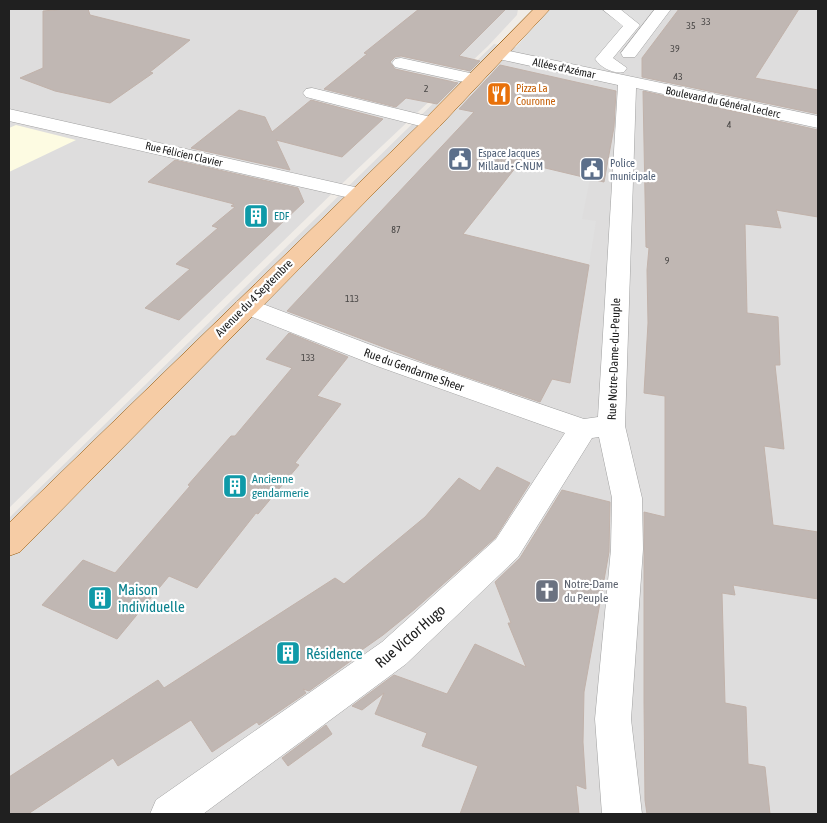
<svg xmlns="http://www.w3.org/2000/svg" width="827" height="823" viewBox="0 0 827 823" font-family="'Asap Condensed',sans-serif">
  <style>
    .residential { fill: #dedddd }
    .education { fill: #fdfbe2 }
    .parking { fill: #e0e0e0 }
    .building { fill: #c0b7b3; stroke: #c1b2aa }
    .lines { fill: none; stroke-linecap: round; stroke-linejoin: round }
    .minor-casing { stroke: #a1a1a1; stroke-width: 1 }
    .major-casing { stroke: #925809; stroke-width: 1 }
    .minor { fill: #fff; fill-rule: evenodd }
    .major { fill: #f6cca5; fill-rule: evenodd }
    .labels { text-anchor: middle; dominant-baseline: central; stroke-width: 4.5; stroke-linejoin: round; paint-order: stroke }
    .number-label { font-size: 10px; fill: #484645 }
    .far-street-label { font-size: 11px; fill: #202020; stroke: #fff }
    .far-food-label { font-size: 11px; fill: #c56008; stroke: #fff; text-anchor: start }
    .far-service-label { font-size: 11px; fill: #4e5e75; stroke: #fff; text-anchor: start }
    .far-culture-label { font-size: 11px; fill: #0d838f; stroke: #fff; text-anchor: start }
    .street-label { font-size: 12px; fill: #202020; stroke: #fff }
    .culture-label { font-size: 12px; fill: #0d838f; stroke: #fff; text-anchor: start }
    .worship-label { font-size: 12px; fill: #5b616d; stroke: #fff; text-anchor: start }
    .near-culture-label { font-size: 15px; fill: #0d838f; stroke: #fff; text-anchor: start }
    .near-street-label { font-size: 15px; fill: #202020; stroke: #fff }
  </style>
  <rect width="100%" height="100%" fill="#f0ece7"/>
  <!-- residential -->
  <g class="residential">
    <polygon points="9,9 518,9 517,15 488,46 349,177 9,508"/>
    <polygon points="646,9 818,9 818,814 9,814 9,518 494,44 596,60"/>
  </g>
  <!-- education -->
  <polygon class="education" points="16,125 76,140 9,172 9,128"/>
  <!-- parking -->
  <g class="parking">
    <polygon points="549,9 654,9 602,73 510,54"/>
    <polygon points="504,158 590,179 582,219 596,221 589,265 463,234 486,205"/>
  </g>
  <!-- building -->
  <g class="building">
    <polygon points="65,9 88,9 90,15 190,40 150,72 153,73 110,103 55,91 20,78 43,68 43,11"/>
    <polygon points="419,9 506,9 459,56 480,61 470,71 401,56 395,57 390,62 395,69 458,83 437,104 406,98 396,107 324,89 367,54 364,53"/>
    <polygon points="679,9 799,9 755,78 818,90 818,114 642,77 642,58"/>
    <polygon points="500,65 616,91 614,127 604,182 520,162 463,234 589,265 570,383 552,379 540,402 429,364 287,311 474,112 459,109"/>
    <polygon points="643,91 818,130 818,217 776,210 781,228 745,224 747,313 778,317 780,365 775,365 784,449 764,446 773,525 818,532 818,599 733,585 735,595 722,593 725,703 746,707 748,764 765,767 770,814 647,814 645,800 644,701 644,512 665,517 665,396 644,393 648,323 647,270 649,248 646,247"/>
    <polygon points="311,100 383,119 342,157 276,140 290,170 191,148 239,110 265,117 272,132"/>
    <polygon points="175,160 298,188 304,202 179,320 145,308 190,269 176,264 218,228 212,226 235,207 231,206 234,204 148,182"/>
    <polygon points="289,333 348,357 317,396 341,404 295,463 299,465 258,514 256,513 197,588 169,576 117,639 42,605 83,560 115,573 190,486 188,485 231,436 235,436 292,368 266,359"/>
    <polygon points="497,467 530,483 495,538 415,609 383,635 349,659 352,660 309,691 303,689 306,693 259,725 257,722 212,752 191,720 118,766 113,758 28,814 9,814 9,777 158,680 164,688 335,578 344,584 425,517 459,478 480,491"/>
    <polygon points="562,490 610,502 609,552 584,692 583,742 586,789 576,785 579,814 460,814 478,766 422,746 427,733 375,714 384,693 362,710 352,706 394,675 447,694 475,644 526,667 508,623 511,623 495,582 520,558"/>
    <polygon points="326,725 332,734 288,766 282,758"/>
  </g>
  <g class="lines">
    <defs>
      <g id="minor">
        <path d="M602,9h18l20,16 -27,33 14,10 -3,4c-10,2 -23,-4 -29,-13l28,-33z"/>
        <polygon points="655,9 671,9 635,57 623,57 621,53"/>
        <polygon points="500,49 818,116 818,128 636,88 625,426 642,498 643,549 631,719 642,814 602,814 595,719 611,549 612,498 599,437 592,438 518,557 406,664 203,814 150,814 156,800 382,642 496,539 565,433 374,365 237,311 234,306 237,301 246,298 255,301 392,353 584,419 598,417 618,85 494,58 492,54 494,50"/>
        <polygon points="401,58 479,75 482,79 479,83 473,84 395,67 392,63 395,59"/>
        <polygon points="312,88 439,119 441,123 439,127 432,129 306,97 303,93 306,89"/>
        <polygon points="9,109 359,188 366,190 370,194 366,198 359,200 9,121"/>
      </g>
      <polygon id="major" points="534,9 550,9 439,127 20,552 9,556 9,523 425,119"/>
    </defs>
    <!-- minor casing -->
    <use href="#minor" class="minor-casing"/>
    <!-- major casing -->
    <use href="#major" class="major-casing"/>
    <!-- minor -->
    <use href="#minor" class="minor"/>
    <!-- major -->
    <use href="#major" class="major"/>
  </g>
  <!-- icons -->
  <defs>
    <symbol id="restaurant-square" viewBox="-11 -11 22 22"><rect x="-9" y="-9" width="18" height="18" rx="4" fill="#e8710a" stroke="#fff"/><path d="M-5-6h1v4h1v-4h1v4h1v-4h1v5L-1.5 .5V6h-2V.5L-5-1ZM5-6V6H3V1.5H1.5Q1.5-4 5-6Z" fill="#fff"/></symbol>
    <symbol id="civic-square" viewBox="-11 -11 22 22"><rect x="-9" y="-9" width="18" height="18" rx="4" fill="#5c6f8a" stroke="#fff"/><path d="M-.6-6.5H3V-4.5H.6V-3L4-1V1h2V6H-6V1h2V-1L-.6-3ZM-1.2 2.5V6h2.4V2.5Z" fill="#fff"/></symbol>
    <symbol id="building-square" viewBox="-11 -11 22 22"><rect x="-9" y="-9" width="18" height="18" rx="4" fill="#0f9aa8" stroke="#fff"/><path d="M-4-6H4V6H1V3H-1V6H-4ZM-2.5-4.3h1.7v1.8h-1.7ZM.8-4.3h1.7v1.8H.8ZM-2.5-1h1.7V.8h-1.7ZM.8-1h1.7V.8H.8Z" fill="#fff"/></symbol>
    <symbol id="church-square" viewBox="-11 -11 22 22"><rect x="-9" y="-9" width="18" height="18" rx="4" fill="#6b7280" stroke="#fff"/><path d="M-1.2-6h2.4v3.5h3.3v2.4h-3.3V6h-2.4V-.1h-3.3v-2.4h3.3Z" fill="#fff"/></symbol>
  </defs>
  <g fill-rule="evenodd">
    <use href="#restaurant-square" x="485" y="80" width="28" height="28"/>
    <use href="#civic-square" x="446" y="145" width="28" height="28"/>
    <use href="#civic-square" x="578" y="155" width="28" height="28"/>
    <use href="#building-square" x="242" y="202" width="28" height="28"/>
    <use href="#building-square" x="221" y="472" width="28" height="28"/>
    <use href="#church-square" x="533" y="577" width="28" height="28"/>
    <use href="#building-square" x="86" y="584" width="28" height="28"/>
    <use href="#building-square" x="274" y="639" width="28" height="28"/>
  </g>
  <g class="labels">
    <!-- number labels -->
    <g class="number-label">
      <text x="706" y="21">33</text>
      <text x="691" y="25">35</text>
      <text x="675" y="48">39</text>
      <text x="678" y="76">43</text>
      <text x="426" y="88">2</text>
      <text x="729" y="124">4</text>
      <text x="396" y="229">87</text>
      <text x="667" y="260">9</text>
      <text x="352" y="298">113</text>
      <text x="308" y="357">133</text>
    </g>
    <!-- far-street labels -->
    <g class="far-street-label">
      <text transform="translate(564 68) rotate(12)">Allées d'Azémar</text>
      <text transform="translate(723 102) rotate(12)">Boulevard du Général Leclerc</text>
      <text transform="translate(184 154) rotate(13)">Rue Félicien Clavier</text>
    </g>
    <!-- far-food labels -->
    <g class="far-food-label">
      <text x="516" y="88">Pizza La<tspan x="516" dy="13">Couronne</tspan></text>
    </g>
    <!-- far-service labels -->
    <g class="far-service-label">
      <text x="478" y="153">Espace Jacques<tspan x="478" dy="13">Millaud - C-NUM</tspan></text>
      <text x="610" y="163">Police<tspan x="610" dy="13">municipale</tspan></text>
    </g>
    <!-- far-culture labels -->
    <g class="far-culture-label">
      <text x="274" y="216">EDF</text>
    </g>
    <!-- street labels -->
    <g class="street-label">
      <text transform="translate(254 298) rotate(-45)">Avenue du 4 Septembre</text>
      <text transform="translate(614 359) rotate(-88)">Rue Notre-Dame-du-Peuple</text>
      <text transform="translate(414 370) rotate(20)">Rue du Gendarme Sheer</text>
    </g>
    <!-- culture labels -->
    <g class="culture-label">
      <text x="252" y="479">Ancienne<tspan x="252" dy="14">gendarmerie</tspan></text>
    </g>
    <!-- worship labels -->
    <g class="worship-label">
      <text x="564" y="584">Notre-Dame<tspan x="564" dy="14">du Peuple</tspan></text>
    </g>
    <!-- near-culture labels -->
    <g class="near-culture-label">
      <text x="118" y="589">Maison<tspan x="118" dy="17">individuelle</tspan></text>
      <text x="306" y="653">Résidence</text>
    </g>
    <!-- near-street labels -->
    <g class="near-street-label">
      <text transform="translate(410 636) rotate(-41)">Rue Victor Hugo</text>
    </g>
  </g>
  <!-- border -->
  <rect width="827" height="823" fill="none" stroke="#202020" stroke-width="20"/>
</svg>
